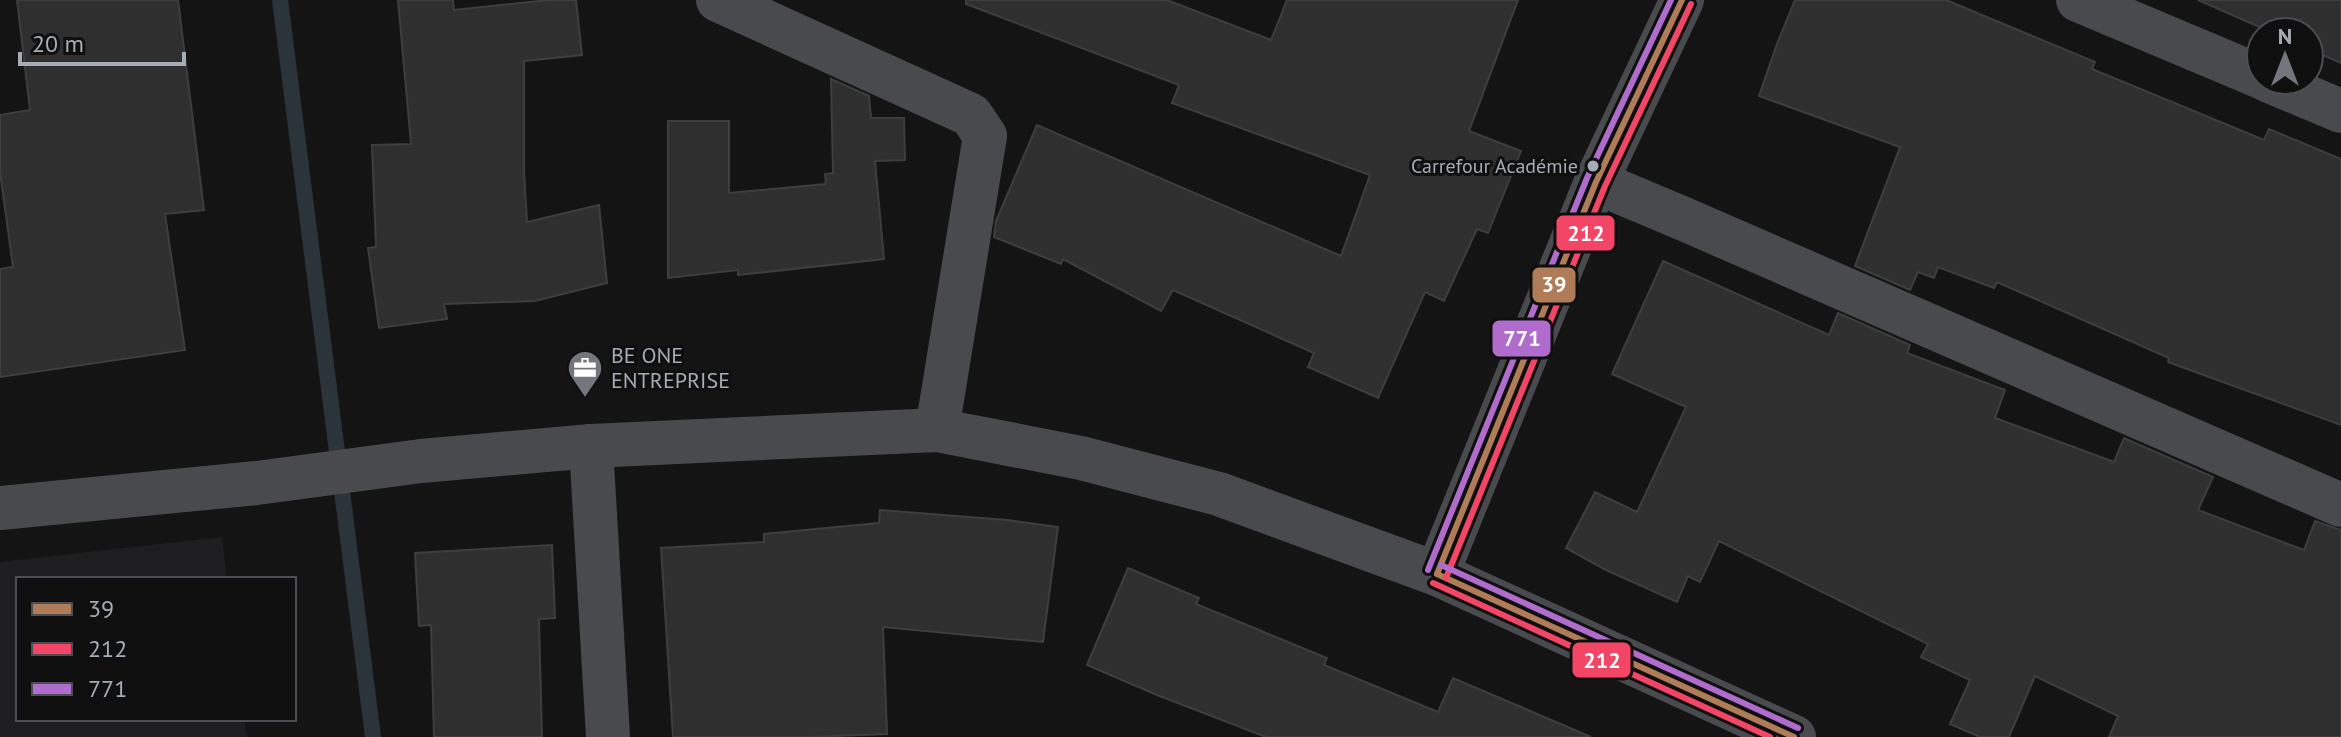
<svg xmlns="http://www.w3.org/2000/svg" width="2341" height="737" viewBox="0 0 2341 737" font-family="'PT Sans',sans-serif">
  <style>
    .built { fill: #1e1e20 }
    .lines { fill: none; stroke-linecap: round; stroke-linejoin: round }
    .stream { stroke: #2b3539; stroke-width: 16 }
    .building { fill: #2f2f30; stroke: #3d3e40; stroke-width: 2 }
    .minor { stroke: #494a4d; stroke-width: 44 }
    .tertiary { stroke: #494a4d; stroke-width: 44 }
    .bus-1-casing { stroke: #0f0f10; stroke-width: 12 }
    .bus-2-casing { stroke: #0f0f10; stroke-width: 12 }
    .bus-3-casing { stroke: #0f0f10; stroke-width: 12 }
    .bus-1 { stroke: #b07c57; stroke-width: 6 }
    .bus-2 { stroke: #f34667; stroke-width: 6 }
    .bus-3 { stroke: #b06ccc; stroke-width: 6 }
    .bus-dot { fill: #a6acb5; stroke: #0f0f10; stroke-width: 3 }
    .labels { text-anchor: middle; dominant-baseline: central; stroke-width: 6; stroke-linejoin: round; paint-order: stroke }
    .bus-label { font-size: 20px; fill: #a6acb5; stroke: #0f0f10; text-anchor: end }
    .poi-label { font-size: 22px; fill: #a6acb5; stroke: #0f0f10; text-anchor: start }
    .line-badge { stroke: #0f0f10; stroke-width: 3 }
    .badge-label { font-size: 22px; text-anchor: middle; font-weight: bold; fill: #fff }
  </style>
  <rect width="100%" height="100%" fill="#141414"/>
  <!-- built -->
  <polygon class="built" points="222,537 227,579 18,579 18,719 244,719 247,737 0,737 0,562"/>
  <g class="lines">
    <!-- stream -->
    <polyline class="stream" points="280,0 373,737"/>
  </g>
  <!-- building -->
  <g class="building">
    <polygon points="17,0 178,0 204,210 165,214 185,350 0,377 0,269 13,267 0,172 0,115 30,110"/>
    <polygon points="398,0 453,0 454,10 549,0 576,0 582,55 524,61 524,171 527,222 599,205 607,283 535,301 444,304 447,319 379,328 368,248 376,247 372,145 411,144"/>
    <polygon points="966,0 1167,0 1271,40 1287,0 1518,0 1469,131 1521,151 1488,233 1477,229 1444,301 1425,292 1378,398 1308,367 1314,353 1173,290 1161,311 1063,259 1061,264 994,237 996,221 1037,125 1341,256 1370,175 1172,103 1179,85 966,4"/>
    <polygon points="1795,0 1946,0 2095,62 2092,69 2264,140 2269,129 2341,159 2341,425 2168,362 2169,358 1997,282 1994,288 1938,267 1934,278 1918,272 1910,290 1855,266 1900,147 1759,96 1777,44"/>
    <polygon points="2198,0 2341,0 2341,63 2309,49 2309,32 2271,32"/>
    <polygon points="831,79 869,96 871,118 904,118 905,160 875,161 884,259 738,275 738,270 668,278 668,121 729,121 729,193 826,184 825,174 833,173"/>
    <polygon points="1663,261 1829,335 1838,313 1910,345 1907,353 2005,390 1995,418 2114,462 2124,438 2213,477 2198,510 2304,550 2315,521 2341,530 2341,737 2109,737 2118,716 2035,676 2009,737 1980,737 1950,724 1970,680 1921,657 1928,644 1719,541 1700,582 1688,576 1677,602 1606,570 1566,548 1595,492 1637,512 1686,407 1612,374"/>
    <polygon points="880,510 1007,520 1058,527 1043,642 883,627 887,734 809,737 673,737 661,548 764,542 764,534 879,523"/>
    <polygon points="552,545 555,618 539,619 542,737 434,737 431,625 419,626 415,553"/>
    <polygon points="1128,568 1199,598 1196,604 1327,658 1324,665 1438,712 1453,678 1591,737 1266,737 1157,695 1087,665"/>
  </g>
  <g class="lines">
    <!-- minor -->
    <g class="minor">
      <polyline points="718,0 971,115 985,136 937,430"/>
      <polyline points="2078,0 2261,77"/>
      <polyline points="2267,80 2341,111"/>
      <polyline points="1596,182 1684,219 2341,505"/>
      <polyline points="591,446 608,737"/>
      <polyline points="0,508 257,483 421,461 591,446 937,430 1081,458 1219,494 1437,574"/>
    </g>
    <!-- tertiary -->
    <polyline class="tertiary" points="1682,0 1596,182 1437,574 1794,737"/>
    <defs>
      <g id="bus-1">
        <polyline points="1437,574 1596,182 1682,0"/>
        <polyline points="1437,574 1794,737"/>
      </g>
      <g id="bus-2">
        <polyline points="1446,578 1605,186 1691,4"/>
        <polyline points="1433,583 1770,737"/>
      </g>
      <g id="bus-3">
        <polyline points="1441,565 1798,728"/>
        <polyline points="1428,570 1587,178 1671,0"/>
      </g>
    </defs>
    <!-- bus-1 casing -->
    <use href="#bus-1" class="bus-1-casing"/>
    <!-- bus-2 casing -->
    <use href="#bus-2" class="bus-2-casing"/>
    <!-- bus-3 casing -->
    <use href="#bus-3" class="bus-3-casing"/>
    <!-- bus-1 -->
    <use href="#bus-1" class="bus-1"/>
    <!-- bus-2 -->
    <use href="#bus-2" class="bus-2"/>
    <!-- bus-3 -->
    <use href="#bus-3" class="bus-3"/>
  </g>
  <!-- icons -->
  <defs>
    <symbol id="office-pin" viewBox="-11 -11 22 30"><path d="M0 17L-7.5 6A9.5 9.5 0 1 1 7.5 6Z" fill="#73777d" stroke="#0f0f10"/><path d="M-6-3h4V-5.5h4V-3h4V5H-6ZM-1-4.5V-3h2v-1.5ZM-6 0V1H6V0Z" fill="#fff"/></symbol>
  </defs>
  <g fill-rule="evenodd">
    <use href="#office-pin" x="565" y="348" width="40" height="54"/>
  </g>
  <!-- markers -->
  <circle class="bus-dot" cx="1593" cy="166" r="7"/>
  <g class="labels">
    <!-- bus labels -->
    <g class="bus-label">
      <text x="1578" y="166">Carrefour Académie</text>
    </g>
    <!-- poi labels -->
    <g class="poi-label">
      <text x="611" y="355">BE ONE<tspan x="611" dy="25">ENTREPRISE</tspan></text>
    </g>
  </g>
  <g class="line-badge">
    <rect x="1555" y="214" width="61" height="38" rx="8" fill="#f34667"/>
    <rect x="1531" y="266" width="46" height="38" rx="8" fill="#b07c57"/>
    <rect x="1491" y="319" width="61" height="39" rx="8" fill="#b06ccc"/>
    <rect x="1571" y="641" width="61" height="38" rx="8" fill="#f34667"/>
  </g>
  <g class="badge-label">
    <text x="1586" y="241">212</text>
    <text x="1554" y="292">39</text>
    <text x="1522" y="346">771</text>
    <text x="1602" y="668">212</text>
  </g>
  <!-- legend -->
  <rect x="16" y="577" width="280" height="144" fill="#0f0f10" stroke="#4b4e52" stroke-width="2"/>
  <rect x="32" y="603" width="40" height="12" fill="#b07c57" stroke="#4b4e52" stroke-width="2"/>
  <text x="88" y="617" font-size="24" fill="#a6acb5">39</text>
  <rect x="32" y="643" width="40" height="12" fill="#f34667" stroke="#4b4e52" stroke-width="2"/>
  <text x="88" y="657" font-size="24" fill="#a6acb5">212</text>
  <rect x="32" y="683" width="40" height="12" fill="#b06ccc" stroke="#4b4e52" stroke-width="2"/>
  <text x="88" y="697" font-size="24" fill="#a6acb5">771</text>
  <!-- north arrow -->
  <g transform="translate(2285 56)"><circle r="38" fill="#0f0f10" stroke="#4b4e52" stroke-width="2"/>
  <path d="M0-6L14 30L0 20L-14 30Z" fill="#73777d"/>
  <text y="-12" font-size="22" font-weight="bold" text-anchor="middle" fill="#a6acb5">N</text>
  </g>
  <!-- scale -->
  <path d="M20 52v12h164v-12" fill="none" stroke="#a6acb5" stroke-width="4"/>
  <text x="32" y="52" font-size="24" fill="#a6acb5" stroke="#0f0f10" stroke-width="6" paint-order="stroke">20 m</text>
</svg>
